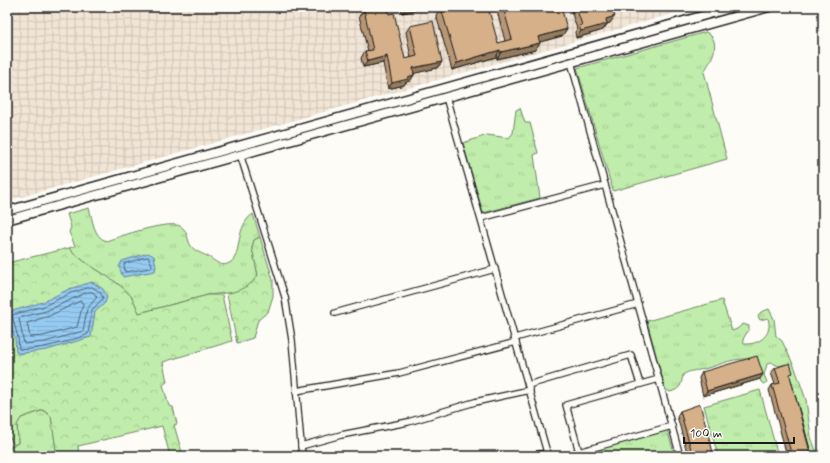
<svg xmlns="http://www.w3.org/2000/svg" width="830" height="463" viewBox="0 0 830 463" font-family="Mynerve,sans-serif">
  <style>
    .industrial { fill: url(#industrial-grid) }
    .grass { fill: url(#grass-tufts); stroke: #6e8464 }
    .forest { fill: url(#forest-crowns); stroke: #6e8464 }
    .water { fill: url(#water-rules); stroke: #65859d }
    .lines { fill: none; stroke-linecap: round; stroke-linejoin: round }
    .shore { stroke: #4c6272; stroke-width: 1 }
    .street-casing { stroke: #1c1c1c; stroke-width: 8 }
    .secondary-casing { stroke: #1c1c1c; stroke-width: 11 }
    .street { stroke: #fdfcf7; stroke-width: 5.5 }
    .secondary { stroke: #fdfcf7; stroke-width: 8 }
    .wall { fill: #b89775; stroke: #1c1c1c }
    .shaded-wall { fill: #967b5f; stroke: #1c1c1c }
    .building { fill: #d6b088; stroke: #1c1c1c }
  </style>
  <defs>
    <pattern id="industrial-grid" width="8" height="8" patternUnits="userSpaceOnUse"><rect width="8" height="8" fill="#f1e5d6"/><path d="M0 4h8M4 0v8" fill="none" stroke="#cec4b7"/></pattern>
    <pattern id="grass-tufts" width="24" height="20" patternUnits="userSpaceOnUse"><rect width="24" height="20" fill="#c0edab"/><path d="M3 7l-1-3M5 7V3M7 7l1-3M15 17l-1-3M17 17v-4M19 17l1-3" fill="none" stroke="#a4cb93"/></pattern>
    <pattern id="forest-crowns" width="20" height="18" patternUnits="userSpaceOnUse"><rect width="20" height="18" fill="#c0edab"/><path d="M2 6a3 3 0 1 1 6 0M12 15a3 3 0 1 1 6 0" fill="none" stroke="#a4cb93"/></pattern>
    <pattern id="water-rules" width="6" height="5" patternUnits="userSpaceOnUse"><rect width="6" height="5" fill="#95cbf3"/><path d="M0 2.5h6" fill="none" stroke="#80aed0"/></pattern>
  </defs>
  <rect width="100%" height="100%" fill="#fdfcf7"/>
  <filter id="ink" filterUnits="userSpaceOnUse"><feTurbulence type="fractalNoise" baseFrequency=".025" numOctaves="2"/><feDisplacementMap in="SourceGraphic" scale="8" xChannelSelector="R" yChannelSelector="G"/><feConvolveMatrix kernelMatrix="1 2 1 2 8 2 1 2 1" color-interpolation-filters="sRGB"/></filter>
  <g filter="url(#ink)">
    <!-- industrial -->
    <polygon class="industrial" points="7,7 697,7 7,201"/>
    <!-- grass -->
    <g class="grass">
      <path d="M706,32c17,10 5,28 -2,40l23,87 -114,32 -36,-123z"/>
      <polygon points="520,108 525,123 530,123 538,153 534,155 540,198 483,213 463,143 487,135 509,138 513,133 516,110"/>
      <path d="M89,208c4,12 4,28 17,33 15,-5 61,-21 74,-15 8,4 7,14 11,20 5,6 10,7 16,10 8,4 14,13 24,6 11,-8 4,-36 22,-48l7,23 -6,3 -2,8 6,27 -10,12 -13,5 -27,3 -69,18c-3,-6 -5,-13 -8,-17 -17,-20 -44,-28 -62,-48l6,-2 -6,-14 2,-5 -4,-13z"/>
      <path d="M722,300l10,31 5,-2 6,-5 6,2v3l-6,10 1,5c16,1 29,-10 24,-26l-8,2 -2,-4 3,-4 8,-3 5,10 2,17 6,5 13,27 11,32 5,37 7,19h-9l-4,-27 -19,-65 -8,2 -7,-4 -4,2 -3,11 3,7 -3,2 -3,-2 -7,-22c-19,-4 -33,5 -50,9 -8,2 -15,1 -21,6 -2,10 -2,14 -13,17l-5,-3 -18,-68z"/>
      <polygon points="760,390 778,456 718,456 704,406"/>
      <polygon points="44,410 51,415 57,456 7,456 7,448 18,443 17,424 21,418"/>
      <polygon points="667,429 675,456 574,456"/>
    </g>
    <!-- forest -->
    <g class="forest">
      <path d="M260,237l13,43v16l-5,16 -9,7 -2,4 -4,15 -16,5 -10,-49c12,-4 24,-7 31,-19l-6,-27 2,-8z"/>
      <path d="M69,248c18,20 45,28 62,48 3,4 5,11 8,17l69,-18h14l10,46 -69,21 4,20 -4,3 6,21 4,1 4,17 -3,1 9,31h-13l-8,-30 -84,20 1,10h-22l-6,-40 -8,-6 -22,8 -4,7 1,18 -4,2 -7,-13v-169z"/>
    </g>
    <!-- water -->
    <g class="water">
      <polygon points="148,253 154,256 156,266 155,271 123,277 119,267 122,261"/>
      <polygon points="92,282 103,289 107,297 105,303 95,312 91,337 47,350 18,354 16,352 15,339 8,318 9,312 43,302 69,289"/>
    </g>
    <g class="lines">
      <!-- shore -->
      <g class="shore">
        <polygon points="148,257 152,264 151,268 125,272 124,264"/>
        <path d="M92,287l8,5 3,6 -11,12 -4,24c-12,6 -57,18 -69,15l-1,-11 -6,-23 32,-9 27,-13z"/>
        <polygon points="88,292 93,292 97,297 87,309 83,331 45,342 24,344 19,318 46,311"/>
        <polygon points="81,301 83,304 77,327 43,336 30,337 27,323 49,316"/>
      </g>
      <defs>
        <g id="street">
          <polyline points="571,62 680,456"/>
          <polyline points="446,97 548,456"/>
          <polyline points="240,154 285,297 292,340 302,456"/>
          <polyline points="481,218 605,185"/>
          <polyline points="335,313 495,269"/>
          <polyline points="515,338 638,304"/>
          <polyline points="528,385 631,355 640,384"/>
          <polyline points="296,391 399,373 516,342"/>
          <polyline points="301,446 341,435 408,422 475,402 530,390"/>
          <polyline points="579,452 566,405 659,379"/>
          <polyline points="529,456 547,453"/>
          <polyline points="564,456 672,426"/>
        </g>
        <g id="secondary">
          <polyline points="7,211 734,7"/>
          <polyline points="7,220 769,7"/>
        </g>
      </defs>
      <!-- street casing -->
      <use href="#street" class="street-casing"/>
      <!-- secondary casing -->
      <use href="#secondary" class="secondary-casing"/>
      <!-- street -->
      <use href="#street" class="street"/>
      <!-- secondary -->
      <use href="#secondary" class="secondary"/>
    </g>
    <!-- wall -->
    <g class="wall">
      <polygon points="368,7 387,7 389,14 405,59 411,58 406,32 410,26 442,62 437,68 414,73 414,75 410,81 406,82 404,85 388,89 383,63 363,67 361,58 365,51 368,51 359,16 364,10 369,9"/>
      <polygon points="401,7 425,7 424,8 402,13"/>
      <polygon points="496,7 561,7 562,36 539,42 535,50 497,59 496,57 452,70 436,15 441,8 498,43 505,41"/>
      <polygon points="570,7 600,7 601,10 610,23 607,24 603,30 576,38 575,32 577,29"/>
      <polygon points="775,368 790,377 812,456 787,456 769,390 772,385 775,384 771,373"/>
      <polygon points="702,372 760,379 703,396 699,378"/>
      <polygon points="680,411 714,456 688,456 677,416"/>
    </g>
    <!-- shaded-wall -->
    <g class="shaded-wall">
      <polygon points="407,7 425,7 424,8 402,13"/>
      <polygon points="615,16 610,23 607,24 603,30 576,38 581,31 606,19"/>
      <polygon points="567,29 562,36 533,44 538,37"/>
      <polygon points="540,43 535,50 497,59 501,52"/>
      <polygon points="500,50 496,57 452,70 457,63"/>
      <polygon points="387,56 383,63 363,67 368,61"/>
      <polygon points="442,62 437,68 408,75 413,68"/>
      <polygon points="414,75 410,81 406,82 404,85 388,89 392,83 408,77"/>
      <polygon points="763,374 760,379 703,396 707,391"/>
    </g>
    <!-- building -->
    <g class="building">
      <polygon points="374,7 387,7 389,14 394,13 405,59 417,56 410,26 433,21 442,62 413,68 414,75 408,77 408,79 392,83 387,56 368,61 365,51 373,50 364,10"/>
      <polygon points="446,7 488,7 498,43 512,39 503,7 561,7 567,29 538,37 540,43 501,52 500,50 457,63 441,8"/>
      <polygon points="576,7 600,7 601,10 610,7 611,7 615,16 606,19 607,24 581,31 579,26 582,25"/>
      <polygon points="757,356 763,374 707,391 702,372"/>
      <polygon points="790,363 793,373 790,374 790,376 811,456 792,456 772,385 780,383 775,368"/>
      <polygon points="700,404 714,456 693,456 680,411"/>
    </g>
  </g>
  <!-- margin -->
  <rect width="830" height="463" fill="none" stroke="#fdfcf7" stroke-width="24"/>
  <rect x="12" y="12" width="806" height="439" fill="none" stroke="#1c1c1c" stroke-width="1.5" filter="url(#ink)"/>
  <!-- scale -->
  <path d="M684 437v6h110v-6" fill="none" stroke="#1c1c1c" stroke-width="2"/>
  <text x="690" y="437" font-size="12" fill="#1c1c1c" stroke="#fdfcf7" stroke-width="3" paint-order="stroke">100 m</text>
</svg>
